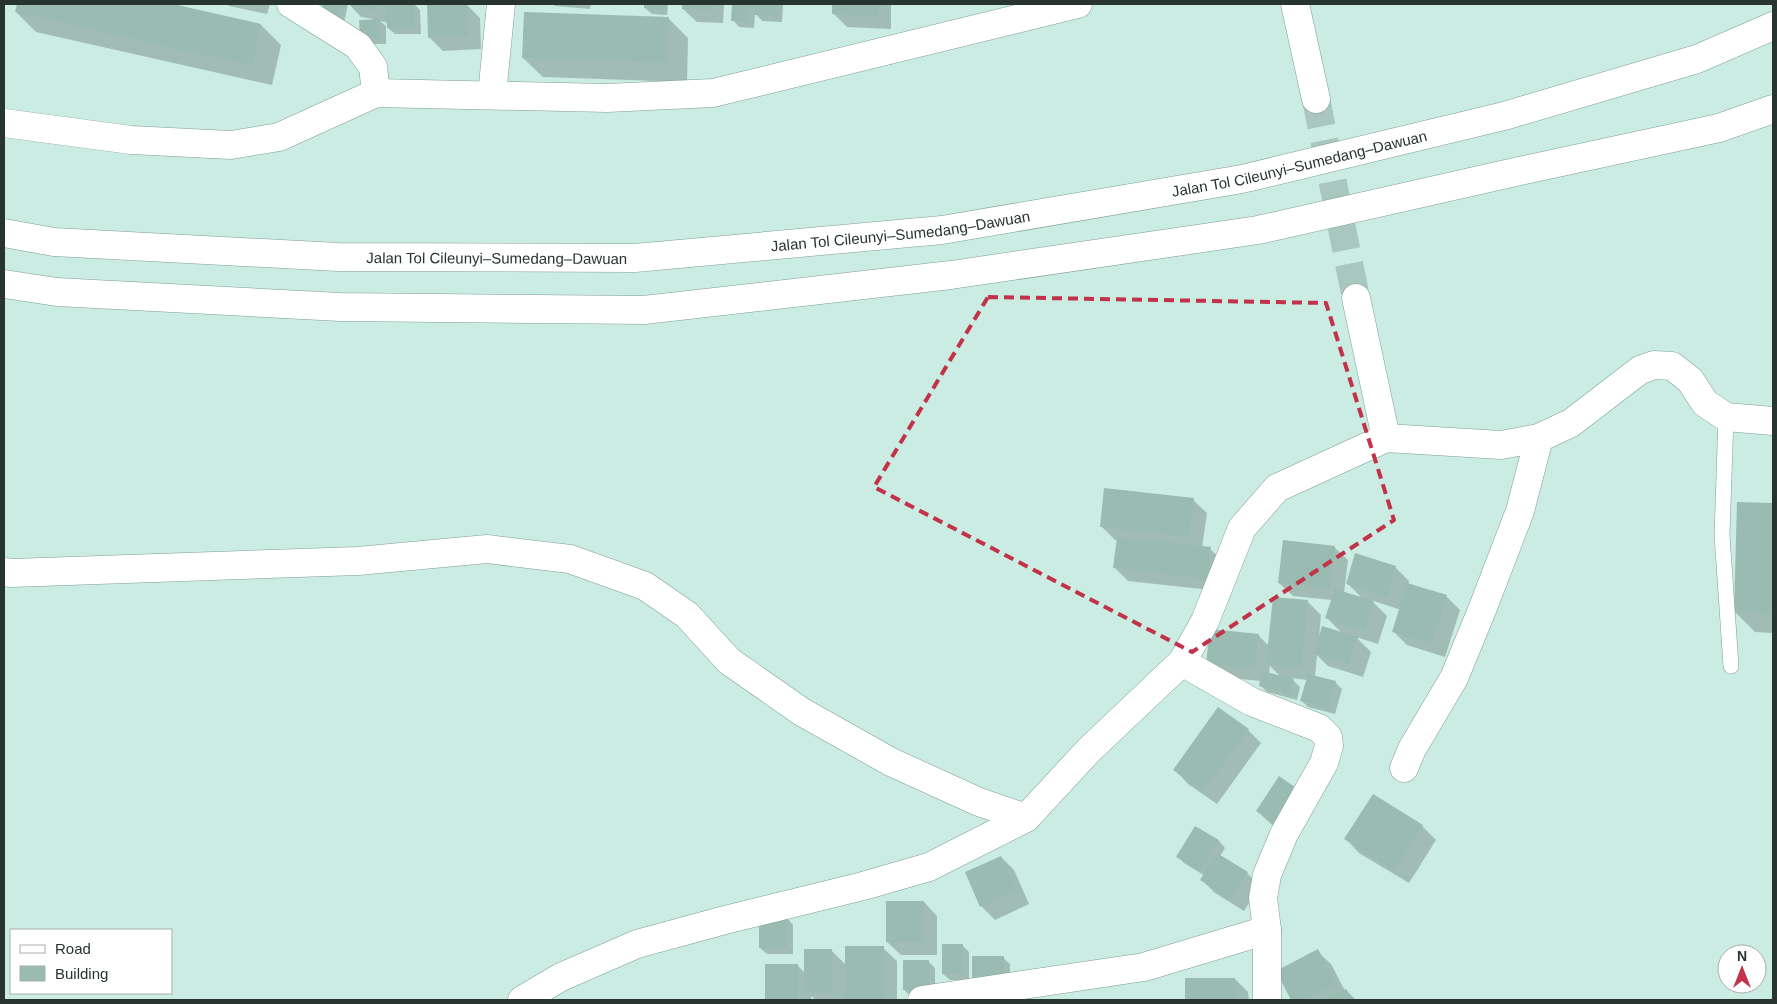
<svg xmlns="http://www.w3.org/2000/svg" width="1777" height="1004" viewBox="0 0 1777 1004" font-family="Helvetica,sans-serif">
  <style>
    .shadow { fill: #0003; fill-rule: evenodd }
    .building { fill: #9abbb1 }
    .lines { fill: none; stroke-linecap: round; stroke-linejoin: round }
    .street-tunnel { stroke: #a9c7be; stroke-width: 28; stroke-dasharray: 28 14; stroke-linecap: butt }
    .lane-casing { stroke: #7f9f96; stroke-width: 16 }
    .street-casing { stroke: #7f9f96; stroke-width: 29 }
    .highway-casing { stroke: #7f9f96; stroke-width: 29 }
    .lane { stroke: #fff; stroke-width: 15 }
    .street { stroke: #fff; stroke-width: 28 }
    .highway { stroke: #fff; stroke-width: 28 }
    .marked { fill: none; stroke: #c23248; stroke-width: 4; stroke-dasharray: 10 6; stroke-linejoin: round }
    .labels { text-anchor: middle; dominant-baseline: central; stroke-width: 4; stroke-linejoin: round; paint-order: stroke }
    .street-label { font-size: 15px; fill: #273430; stroke: #fff }
  </style>
  <rect width="100%" height="100%" fill="#caece2"/>
  <!-- shadow -->
  <g class="shadow">
    <polygon points="18,4 167,4 261,25 281,45 272,85 36,32 16,12"/>
    <polygon points="227,4 270,4 267,14 229,6"/>
    <polygon points="324,4 346,4 348,5 348,4 344,23 322,13"/>
    <polygon points="349,4 414,4 420,10 421,34 395,34 388,28 388,23 380,21 386,26 386,44 368,44 374,19 361,17"/>
    <polygon points="449,4 466,4 480,18 481,49 443,51 429,37 450,5"/>
    <polygon points="552,4 591,4 590,9 555,6"/>
    <polygon points="646,4 668,4 667,15 652,14 645,8"/>
    <polygon points="683,4 724,4 723,23 697,22 683,9"/>
    <polygon points="733,4 783,4 782,22 762,21 755,13 754,28 739,27 733,20"/>
    <polygon points="834,4 891,4 891,29 847,27 833,13"/>
    <polygon points="668,18 688,38 687,82 543,77 523,58"/>
    <polygon points="1193,500 1207,513 1202,548 1210,549 1224,562 1220,591 1128,581 1115,568 1118,540 1115,540 1101,526"/>
    <polygon points="1738,503 1773,504 1773,633 1755,632 1735,612"/>
    <path d="M1334,547l14,13 -4,33 19,6 -16,-16 9,-28 40,13 13,13 -1,4 38,11 14,14 -15,47 -38,-12 -13,-13 7,-22 -30,-10 16,16 -9,28 -22,-7 15,15 -8,25 -35,-11 -11,-11 -2,22 20,5 7,7 -7,25 -27,-7 -6,-6 5,-21 -16,-2 9,9 -3,13 -30,-8 -7,-7 1,-4 -40,-4 -13,-14 50,-28 11,11 38,-45 14,14 -2,22 23,-4 -15,-15 5,-18 -39,-4 -14,-13zM1270,666l11,11 -12,-3z"/>
    <polygon points="1248,730 1261,743 1217,804 1188,784 1175,770"/>
    <polygon points="1301,793 1293,839 1271,824 1257,811"/>
    <polygon points="1422,826 1436,840 1409,883 1359,853 1346,839"/>
    <polygon points="1196,827 1219,841 1225,848 1220,856 1247,873 1260,886 1244,911 1215,893 1202,880 1205,876 1184,863 1178,856"/>
    <polygon points="1001,857 1014,870 1029,904 995,920 981,906"/>
    <polygon points="924,902 937,916 937,955 901,955 887,942"/>
    <polygon points="787,918 793,925 793,954 767,954 760,948"/>
    <polygon points="962,945 969,952 969,980 950,980 943,974"/>
    <polygon points="883,948 897,961 897,1000 816,1000 811,996 811,1000 766,1000 766,966 798,966 806,974 832,951 846,965"/>
    <polygon points="1317,951 1331,964 1345,991 1346,990 1356,1000 1293,1000 1277,972"/>
    <polygon points="1003,958 1010,964 1010,990 980,990"/>
    <polygon points="928,961 935,968 935,996 911,996 904,990"/>
    <polygon points="1186,979 1235,979 1248,992 1249,1000 1186,1000"/>
  </g>
  <!-- building -->
  <g class="building">
    <polygon points="17,4 173,4 261,24 252,66 15,12"/>
    <polygon points="323,4 341,4 338,18 320,14"/>
    <polygon points="351,4 377,4 375,10"/>
    <polygon points="386,4 414,4 415,28 387,28"/>
    <polygon points="427,4 467,4 468,36 428,38"/>
    <polygon points="644,4 661,4 661,9 644,8"/>
    <polygon points="682,4 710,4 710,10 682,9"/>
    <polygon points="732,4 749,4 748,22 731,21"/>
    <polygon points="755,4 777,4 776,16 754,15"/>
    <polygon points="832,4 878,4 878,16 832,14"/>
    <polygon points="524,12 669,17 667,63 522,58"/>
    <polygon points="380,19 380,38 360,38 359,20"/>
    <polygon points="1104,488 1194,498 1189,537 1100,527"/>
    <polygon points="1737,502 1773,503 1773,614 1734,613"/>
    <polygon points="1117,537 1211,547 1207,579 1113,568"/>
    <polygon points="1283,540 1335,546 1330,589 1278,583"/>
    <polygon points="1355,553 1396,566 1387,597 1346,584"/>
    <polygon points="1407,583 1447,595 1432,644 1392,632"/>
    <polygon points="1335,589 1374,601 1365,631 1325,618"/>
    <polygon points="1273,597 1308,600 1301,668 1266,664"/>
    <polygon points="1322,626 1358,637 1349,664 1314,653"/>
    <polygon points="1210,629 1259,634 1255,669 1206,664"/>
    <polygon points="1262,671 1294,679 1290,694 1259,686"/>
    <polygon points="1308,674 1336,681 1328,708 1300,701"/>
    <polygon points="1218,707 1249,729 1203,791 1173,770"/>
    <polygon points="1279,776 1302,792 1279,827 1256,811"/>
    <polygon points="1373,794 1423,825 1395,871 1344,839"/>
    <polygon points="1195,826 1219,840 1200,871 1176,857"/>
    <polygon points="1217,853 1248,872 1230,899 1200,880"/>
    <polygon points="1001,856 1017,890 980,907 965,872"/>
    <rect x="886" y="901" width="38" height="41"/>
    <rect x="759" y="917" width="28" height="31"/>
    <rect x="942" y="944" width="21" height="30"/>
    <rect x="845" y="946" width="39" height="54"/>
    <rect x="804" y="949" width="28" height="42"/>
    <polygon points="1318,949 1336,984 1304,1000 1291,1000 1276,971"/>
    <rect x="972" y="956" width="32" height="28"/>
    <rect x="903" y="960" width="26" height="30"/>
    <rect x="765" y="964" width="33" height="36"/>
    <polygon points="1185,978 1235,978 1236,1000 1185,1000"/>
    <polygon points="1346,989 1353,1000 1324,1000"/>
  </g>
  <g class="lines">
    <!-- street-tunnel -->
    <polyline class="street-tunnel" points="1316,99 1356,298"/>
    <defs>
      <polyline id="lane" points="1726,417 1722,535 1731,666"/>
      <g id="street">
        <polyline points="291,4 358,46 373,67 376,93"/>
        <polyline points="1295,4 1316,99"/>
        <polyline points="492,95 501,4"/>
        <polyline points="4,123 131,140 231,145 279,137 376,93 607,98 713,93 1078,4"/>
        <polyline points="1356,298 1386,438 1501,445 1539,438 1571,423 1640,370 1654,365 1672,366 1690,380 1705,403 1726,417 1773,421"/>
        <polyline points="4,572 12,573 358,561 487,549 570,559 645,586 687,615 729,661 802,712 891,762 979,802 1026,818"/>
        <polyline points="1182,662 1252,702 1319,728 1328,737 1329,746 1324,763 1284,834 1267,875 1263,898 1267,930 1267,1000"/>
        <polyline points="1404,768 1412,749 1454,678 1482,610 1520,511 1539,438"/>
        <polyline points="522,1000 561,977 637,944 725,920 863,886 929,867 1026,818 1089,750 1182,662 1205,621 1242,528 1277,488 1386,438"/>
        <polyline points="922,1000 1144,967 1267,930"/>
      </g>
      <g id="highway">
        <path id="s1" d="M4,233l50,9 284,15 297,1 307,-28 300,-51 262,-63 193,-57 76,-33"/>
        <polyline points="4,284 57,292 340,307 644,310 951,275 1258,230 1524,170 1719,128 1773,109"/>
      </g>
    </defs>
    <!-- lane casing -->
    <use href="#lane" class="lane-casing"/>
    <!-- street casing -->
    <use href="#street" class="street-casing"/>
    <!-- highway casing -->
    <use href="#highway" class="highway-casing"/>
    <!-- lane -->
    <use href="#lane" class="lane"/>
    <!-- street -->
    <use href="#street" class="street"/>
    <!-- highway -->
    <use href="#highway" class="highway"/>
  </g>
  <!-- marked area -->
  <path class="marked" d="M988,297l338,6 68,217 -202,132 -318,-165z"/>
  <g class="labels">
    <!-- street labels -->
    <g class="street-label">
      <text stroke="none"><textPath href="#s1" startOffset="1304">Jalan Tol Cileunyi–Sumedang–Dawuan</textPath></text>
      <text stroke="none"><textPath href="#s1" startOffset="899">Jalan Tol Cileunyi–Sumedang–Dawuan</textPath></text>
      <text stroke="none"><textPath href="#s1" startOffset="494">Jalan Tol Cileunyi–Sumedang–Dawuan</textPath></text>
    </g>
  </g>
  <!-- border -->
  <rect width="1777" height="1004" fill="none" stroke="#273430" stroke-width="10"/>
  <!-- legend -->
  <rect x="10" y="929" width="162" height="65" fill="#ffffff" stroke="#a9aeac"/>
  <rect x="20" y="945" width="25" height="8" fill="#ffffff" stroke="#a9aeac"/>
  <text x="55" y="954" font-size="15" fill="#273430">Road</text>
  <rect x="20" y="966" width="25" height="15" fill="#9abbb1" stroke="#a9aeac"/>
  <text x="55" y="979" font-size="15" fill="#273430">Building</text>
  <!-- north arrow -->
  <g transform="translate(1742 969)"><circle r="24" fill="#ffffff" stroke="#a9aeac"/>
  <path d="M0-4L9 19L0 12L-9 19Z" fill="#c23248"/>
  <text y="-8" font-size="14" font-weight="bold" text-anchor="middle" fill="#273430">N</text>
  </g>
</svg>
